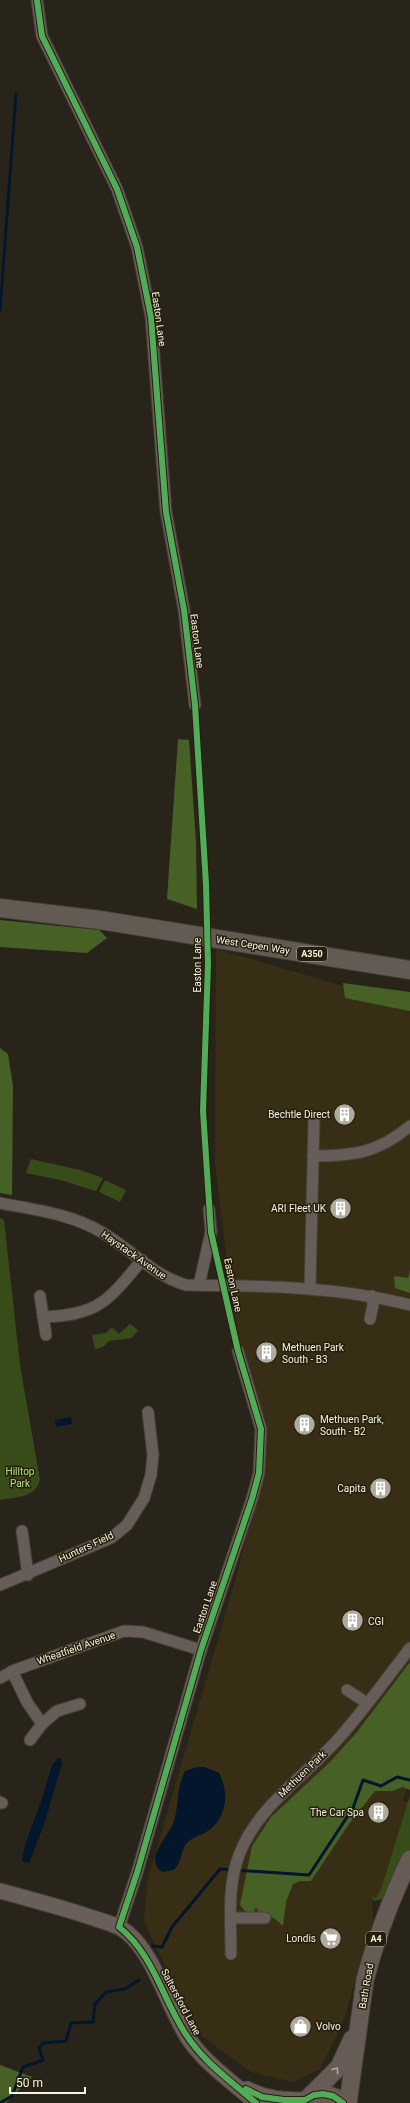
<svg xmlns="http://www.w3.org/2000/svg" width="410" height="2103" viewBox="0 0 410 2103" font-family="Roboto,sans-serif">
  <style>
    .built { fill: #372e15 }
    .green { fill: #384c19 }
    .forest { fill: #476026 }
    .water { fill: #04162b }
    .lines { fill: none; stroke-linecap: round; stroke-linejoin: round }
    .stream { stroke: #04162b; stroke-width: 3 }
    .minor-casing { stroke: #444037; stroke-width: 13 }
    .secondary-casing { stroke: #444037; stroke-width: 17 }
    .primary-casing { stroke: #444037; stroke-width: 19 }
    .trunk-casing { stroke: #444037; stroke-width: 20 }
    .minor { stroke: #665c58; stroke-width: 11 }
    .secondary { stroke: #695e59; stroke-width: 15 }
    .primary { stroke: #675b55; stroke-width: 17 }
    .trunk { stroke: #645a54; stroke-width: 18 }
    .cycleway-casing { stroke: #251e0a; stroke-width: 8 }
    .cycleway { stroke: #51ab58; stroke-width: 6 }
    .oneway { stroke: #afa69d }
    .labels { text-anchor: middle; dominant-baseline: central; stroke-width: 3; stroke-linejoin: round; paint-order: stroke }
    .shield { fill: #251e0a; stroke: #b8b2a3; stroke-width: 1 }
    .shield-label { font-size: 9px; font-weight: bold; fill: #f7f2e5 }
    .street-label { font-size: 10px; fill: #f7f2e5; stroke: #251e0a }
    .poi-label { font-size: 10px; fill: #f7f2e5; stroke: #251e0a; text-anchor: end }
    .park-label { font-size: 10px; fill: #b5e084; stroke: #251e0a }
  </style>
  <rect width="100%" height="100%" fill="#292419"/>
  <!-- built -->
  <polygon class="built" points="216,949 340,985 410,996 410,1781 403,1800 408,1802 381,1889 376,1898 372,1897 373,1920 343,2023 320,2069 293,2082 251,2072 203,2037 176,1989 144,1921 147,1882 235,1581 264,1467 265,1426 236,1331 215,1164"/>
  <!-- green -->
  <g class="green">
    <polygon points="31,1159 80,1170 103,1178 96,1191 60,1180 26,1173"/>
    <polygon points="105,1180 126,1190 120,1202 99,1192"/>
    <path d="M0,1218l4,2 16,145 20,115c-5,18 -24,17 -40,20z"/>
    <polygon points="130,1324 138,1330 132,1338 109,1341 103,1347 95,1349 92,1335 106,1333 112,1327 119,1334"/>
    <polygon points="410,1795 410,1852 386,1898 374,1901 371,1896 376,1898 381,1889"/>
  </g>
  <!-- forest -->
  <g class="forest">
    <polygon points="178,739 189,740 196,842 197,909 167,899"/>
    <polygon points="0,920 99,930 107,938 87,953 0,947"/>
    <polygon points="343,983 410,992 410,1011 345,998"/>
    <polygon points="0,1048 8,1054 13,1086 12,1195 0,1193"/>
    <polygon points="410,1270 410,1293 395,1288 394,1276 408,1278"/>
    <polygon points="410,1662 410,1790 403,1787 392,1791 375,1791 349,1824 311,1881 300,1881 293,1884 286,1902 283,1926 274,1918 258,1913 257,1908 255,1908 254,1914 247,1913 240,1905 252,1846 271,1817 329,1763 357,1732"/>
    <polygon points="0,2065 32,2077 6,2103 0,2103"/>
  </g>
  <!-- water -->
  <g class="water">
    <polygon points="71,1417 72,1424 56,1427 55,1420"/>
    <polygon points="58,1758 61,1759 62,1763 45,1822 29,1863 22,1861 25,1845 43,1796 52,1765"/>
    <path d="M197,1767h8l14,6c9,17 9,39 -6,54 -7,7 -16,8 -24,14 -9,7 -6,20 -15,29l-12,2c-3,-2 -6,-5 -7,-10 -1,-12 12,-26 17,-36 8,-18 3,-35 13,-55z"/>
  </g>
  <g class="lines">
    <!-- stream -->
    <g class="stream">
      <polyline points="0,310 16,94"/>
      <polyline points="153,1946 162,1947 172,1927 220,1869 309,1875 353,1808 363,1780 381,1786 397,1777 410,1780"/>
      <polyline points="0,2103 12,2096 23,2067 43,2060 39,2048 43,2043 66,2041 71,2023 93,2022 95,2004 106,1992 125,1989 139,1980"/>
    </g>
    <defs>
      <g id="minor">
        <polyline points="37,0 42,36 117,189 137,247 151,317 166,512 184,610 195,705"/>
        <path d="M313,1156c40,0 65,-3 97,-30"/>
        <path d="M0,1203c35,7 72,11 103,30 29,17 51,43 83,52 75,1 151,1 224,20"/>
        <polyline points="199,1285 211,1232 209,1209"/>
        <polyline points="310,1288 314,1120"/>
        <polyline points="40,1296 46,1335"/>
        <path d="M43,1317c56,-2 65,-16 99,-57"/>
        <polyline points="370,1319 373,1305 372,1296"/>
        <polyline points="22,1531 28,1575"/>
        <polyline points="0,1585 111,1538 127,1525 144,1498 151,1475 153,1455 148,1412"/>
        <polyline points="12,1671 27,1702 42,1724 30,1740"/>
        <polyline points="0,1678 15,1670 124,1631 143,1632 201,1650"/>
        <polyline points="347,1690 367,1703"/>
        <polyline points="42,1724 57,1711 80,1704"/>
        <polyline points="0,1802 2,1803"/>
        <polyline points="232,1918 265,1918"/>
        <polyline points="119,1927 137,1873 201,1650 252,1499 259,1473 261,1429 238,1351"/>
        <path d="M231,1954c0,-33 -4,-67 8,-99 19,-50 66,-78 100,-117 25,-28 48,-60 71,-90"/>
      </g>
      <g id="secondary">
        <path d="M0,1891c30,8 60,16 90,26 9,3 20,6 29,10 34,18 49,83 71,114 18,25 44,42 66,62"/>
        <path d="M247,2089c19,10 36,11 58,11"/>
      </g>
      <g id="primary">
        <polyline points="309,2097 339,2067 352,2039"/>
        <path d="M307,2099c11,-7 27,-6 36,4"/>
        <path d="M348,2103l17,-123c11,-42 26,-81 45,-121"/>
      </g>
      <polyline id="trunk" points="0,908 100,920 410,970"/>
    </defs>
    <!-- minor casing -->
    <use href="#minor" class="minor-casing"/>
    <!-- secondary casing -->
    <use href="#secondary" class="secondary-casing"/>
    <!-- primary casing -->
    <use href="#primary" class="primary-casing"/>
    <!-- trunk casing -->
    <use href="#trunk" class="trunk-casing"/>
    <!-- minor -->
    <use href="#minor" class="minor"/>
    <!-- secondary -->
    <use href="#secondary" class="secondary"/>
    <!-- primary -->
    <use href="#primary" class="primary"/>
    <!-- trunk -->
    <use href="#trunk" class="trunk"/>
    <defs>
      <g id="cycleway">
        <path d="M37,0l5,36 75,153 20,58 14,70 15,195 18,98 11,95 11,179 2,80 -5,147 8,121 27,119 23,78 -2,44 -7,26 -51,151 -64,223 -18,54c34,27 43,70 66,106 18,29 46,48 71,70"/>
        <polyline points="246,2089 262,2097 284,2100 305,2100 314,2095 323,2094 333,2096 343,2103"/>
      </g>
    </defs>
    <!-- cycleway casing -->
    <use href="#cycleway" class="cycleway-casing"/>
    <!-- cycleway -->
    <use href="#cycleway" class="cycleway"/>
  </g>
  <!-- one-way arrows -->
  <defs><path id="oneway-chevron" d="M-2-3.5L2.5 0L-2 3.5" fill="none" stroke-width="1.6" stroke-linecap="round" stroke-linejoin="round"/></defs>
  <use class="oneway" href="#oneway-chevron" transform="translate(336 2070) rotate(-53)"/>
  <!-- icons -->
  <defs>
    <symbol id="building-disc" viewBox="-11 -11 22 22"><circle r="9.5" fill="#afaa9e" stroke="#251e0a"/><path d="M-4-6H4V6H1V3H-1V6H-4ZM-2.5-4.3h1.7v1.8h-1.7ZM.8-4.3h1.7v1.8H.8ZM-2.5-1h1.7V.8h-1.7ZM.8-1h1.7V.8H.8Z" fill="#fff"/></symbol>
    <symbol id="supermarket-disc" viewBox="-11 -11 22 22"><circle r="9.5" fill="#afaa9e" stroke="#251e0a"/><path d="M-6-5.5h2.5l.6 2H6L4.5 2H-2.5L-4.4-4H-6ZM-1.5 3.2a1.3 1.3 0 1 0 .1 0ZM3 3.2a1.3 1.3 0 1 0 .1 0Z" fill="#fff"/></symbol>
    <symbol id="shop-disc" viewBox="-11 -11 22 22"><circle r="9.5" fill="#afaa9e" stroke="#251e0a"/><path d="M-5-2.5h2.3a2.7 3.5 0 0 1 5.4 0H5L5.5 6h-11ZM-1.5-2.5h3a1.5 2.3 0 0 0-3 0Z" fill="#fff"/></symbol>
  </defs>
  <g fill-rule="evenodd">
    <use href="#building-disc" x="332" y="1102" width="25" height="25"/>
    <use href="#building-disc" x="328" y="1196" width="25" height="25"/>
    <use href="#building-disc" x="254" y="1340" width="25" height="25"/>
    <use href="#building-disc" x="292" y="1412" width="25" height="25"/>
    <use href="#building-disc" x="368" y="1476" width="25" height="25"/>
    <use href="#building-disc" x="340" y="1608" width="25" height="25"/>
    <use href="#building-disc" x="366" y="1800" width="25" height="25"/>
    <use href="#supermarket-disc" x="318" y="1926" width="25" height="25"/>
    <use href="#shop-disc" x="288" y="2014" width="25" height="25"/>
  </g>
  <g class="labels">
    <!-- shield labels -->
    <g class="shield">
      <rect x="297" y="947" width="30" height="14" rx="3"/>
      <rect x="366" y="1932" width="20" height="14" rx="3"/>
    </g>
    <g class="shield-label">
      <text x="312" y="954">A350</text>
      <text x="376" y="1939">A4</text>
    </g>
    <!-- street labels -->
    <g class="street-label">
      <text transform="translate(159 319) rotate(82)">Easton Lane</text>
      <text transform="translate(197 641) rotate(83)">Easton Lane</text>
      <text transform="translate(253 945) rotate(9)">West Cepen Way</text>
      <text transform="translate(197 965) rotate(-90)">Easton Lane</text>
      <text transform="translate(134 1255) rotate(35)">Haystack Avenue</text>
      <text transform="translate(233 1285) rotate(78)">Easton Lane</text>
      <text transform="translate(86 1547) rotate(-25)">Hunters Field</text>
      <text transform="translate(205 1607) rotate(-71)">Easton Lane</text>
      <text transform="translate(76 1648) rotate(-19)">Wheatfield Avenue</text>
      <text transform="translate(302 1774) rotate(-44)">Methuen Park</text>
      <text transform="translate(366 1986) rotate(-80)">Bath Road</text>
      <text transform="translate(181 2002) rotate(62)">Saltersford Lane</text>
    </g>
    <!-- poi labels -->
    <g class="poi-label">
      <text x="330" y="1114">Bechtle Direct</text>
      <text x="326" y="1208">ARI Fleet UK</text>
      <text x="282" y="1347" text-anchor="start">Methuen Park<tspan x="282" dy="12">South - B3</tspan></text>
      <text x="320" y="1419" text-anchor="start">Methuen Park,<tspan x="320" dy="12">South - B2</tspan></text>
      <text x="366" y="1488">Capita</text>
      <text x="368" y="1621" text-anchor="start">CGI</text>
      <text x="364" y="1812">The Car Spa</text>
      <text x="316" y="1938">Londis</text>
      <text x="316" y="2026" text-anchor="start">Volvo</text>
    </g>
    <!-- park labels -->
    <g class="park-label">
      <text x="20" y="1471">Hilltop<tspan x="20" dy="12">Park</tspan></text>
    </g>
  </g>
  <!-- scale -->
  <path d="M10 2087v6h75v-6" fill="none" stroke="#f7f2e5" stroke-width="2"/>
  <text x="16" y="2087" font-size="12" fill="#f7f2e5" stroke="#251e0a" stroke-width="3" paint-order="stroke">50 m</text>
</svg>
